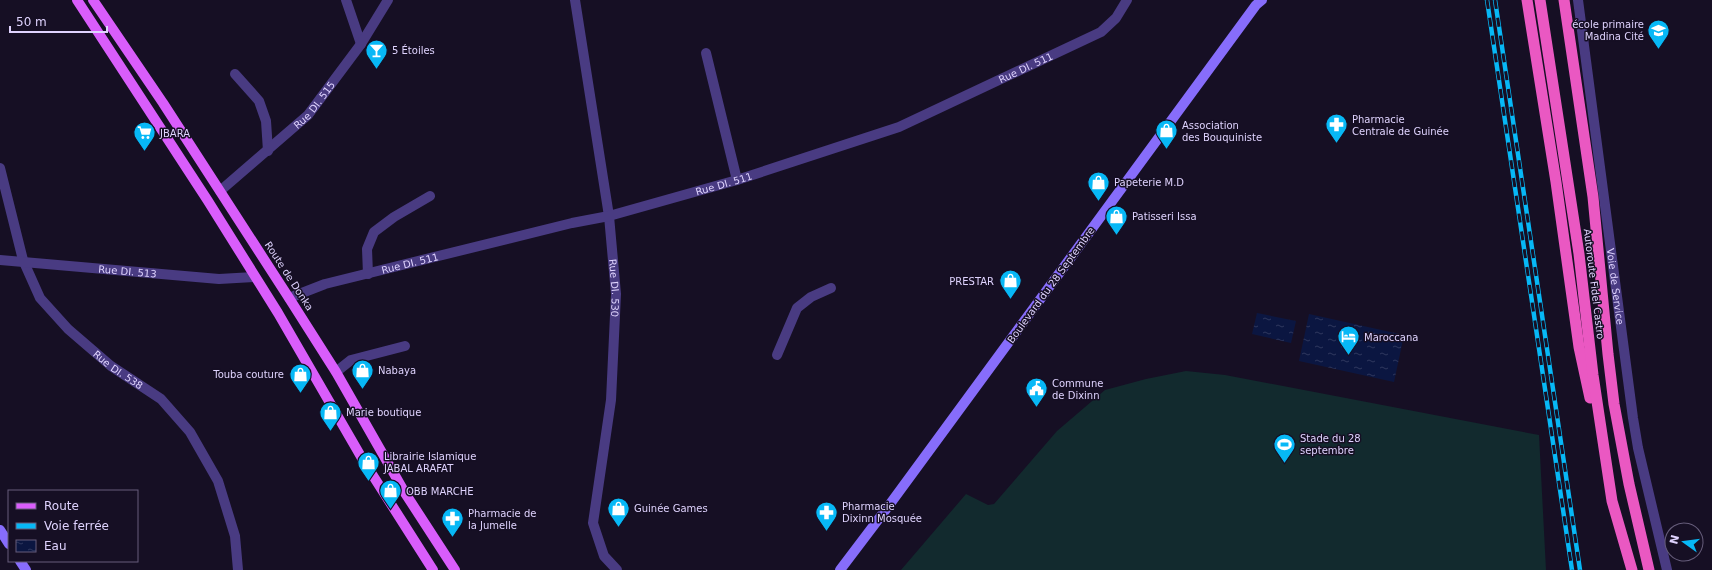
<svg xmlns="http://www.w3.org/2000/svg" width="1712" height="570" viewBox="0 0 1712 570" font-family="'DejaVu Sans',sans-serif">
  <style>
    .pitch { fill: #122a2e }
    .water { fill: url(#water-ripples) }
    .lines { fill: none; stroke-linecap: round; stroke-linejoin: round }
    .minor { stroke: #493b82; stroke-width: 10 }
    .secondary { stroke: #876dfb; stroke-width: 10 }
    .primary { stroke: #d95dfb; stroke-width: 10 }
    .trunk { stroke: #ea58c2; stroke-width: 11 }
    .rail-casing { stroke: #07b8f6; stroke-width: 4.5 }
    .rail { stroke: #160f24; stroke-width: 3; stroke-dasharray: 9; stroke-linecap: butt }
    .labels { text-anchor: middle; dominant-baseline: central; stroke-width: 3; stroke-linejoin: round; paint-order: stroke }
    .poi-label { font-size: 10px; fill: #dfd3fe; stroke: #160f24; text-anchor: start }
    .street-label { font-size: 10px; fill: #dfd3fe; stroke: #160f24 }
  </style>
  <defs>
    <pattern id="water-ripples" width="26" height="14" patternUnits="userSpaceOnUse"><rect width="26" height="14" fill="#0b1641"/><path d="M2 4q2-2 4 0t4 0M15 11q2-2 4 0t4 0" fill="none" stroke="#2e375e"/></pattern>
  </defs>
  <rect width="100%" height="100%" fill="#160f24"/>
  <!-- pitch -->
  <polygon class="pitch" points="1186,371 1225,375 1539,435 1546,570 901,570 966,494 988,505 994,504 1057,431 1105,390 1146,379"/>
  <!-- water -->
  <g class="water">
    <polygon points="1257,313 1296,321 1291,343 1252,334"/>
    <polygon points="1309,314 1404,335 1394,382 1299,361"/>
  </g>
  <g class="lines">
    <!-- minor -->
    <g class="minor">
      <polyline points="346,0 361,44"/>
      <path id="s1" d="M575,0l34,216 7,78 -5,106 -18,123 11,33 13,14"/>
      <path id="s2" d="M1578,0l55,418 5,30 29,122"/>
      <polyline points="706,53 737,180"/>
      <polyline points="235,74 259,101 266,121 268,151"/>
      <path id="s3" d="M0,168l23,92 17,38 28,31 43,37 50,33 29,33 28,49 17,55 3,34"/>
      <path id="s4" d="M220,191l88,-76 53,-71 27,-44"/>
      <path id="s5" d="M0,260l219,19 35,-2"/>
      <polyline points="368,274 367,249 374,232 394,217 430,196"/>
      <path id="s6" d="M289,298l36,-14 247,-61 37,-7 128,-36 162,-53 202,-95 15,-14 11,-18"/>
      <polyline points="777,355 797,308 811,297 831,288"/>
      <polyline points="336,372 351,360 405,346"/>
    </g>
    <!-- secondary -->
    <g class="secondary">
      <polyline points="0,530 9,544"/>
      <polyline points="20,561 26,570"/>
      <polyline points="840,570 890,504 1256,5 1262,0"/>
    </g>
    <!-- primary -->
    <g class="primary">
      <polyline points="77,0 208,201 278,313 363,460 433,570"/>
      <polyline points="93,0 163,103 289,298 336,372 405,493 455,570"/>
    </g>
    <!-- trunk -->
    <g class="trunk">
      <polyline points="1527,0 1556,182 1579,347 1590,398"/>
      <polyline points="1540,0 1579,254 1593,375 1612,501 1632,570"/>
      <polyline points="1564,0 1593,197 1608,354 1614,404 1629,484 1649,570"/>
    </g>
    <defs>
      <g id="rail">
        <polyline points="1487,0 1572,570"/>
        <polyline points="1495,0 1580,570"/>
      </g>
    </defs>
    <!-- rail casing -->
    <use href="#rail" class="rail-casing"/>
    <!-- rail -->
    <use href="#rail" class="rail"/>
  </g>
  <!-- icons -->
  <defs>
    <symbol id="school-pin" viewBox="-11 -11 22 30"><path d="M0 17L-7.5 6A9.5 9.5 0 1 1 7.5 6Z" fill="#07b8f6" stroke="#160f24"/><path d="M0-5L7-2L0 1L-7-2ZM-4 1L0 2.5L4 1V4Q0 6-4 4Z" fill="#fff"/></symbol>
    <symbol id="bar-pin" viewBox="-11 -11 22 30"><path d="M0 17L-7.5 6A9.5 9.5 0 1 1 7.5 6Z" fill="#07b8f6" stroke="#160f24"/><path d="M-6-5H6L.8 .8V4.5H3.5V6h-7V4.5H-.8V.8Z" fill="#fff"/></symbol>
    <symbol id="pharmacy-pin" viewBox="-11 -11 22 30"><path d="M0 17L-7.5 6A9.5 9.5 0 1 1 7.5 6Z" fill="#07b8f6" stroke="#160f24"/><path d="M-2-6h4v4h4v4h-4v4h-4v-4h-4v-4h4Z" fill="#fff"/></symbol>
    <symbol id="shop-pin" viewBox="-11 -11 22 30"><path d="M0 17L-7.5 6A9.5 9.5 0 1 1 7.5 6Z" fill="#07b8f6" stroke="#160f24"/><path d="M-5-2.5h2.3a2.7 3.5 0 0 1 5.4 0H5L5.5 6h-11ZM-1.5-2.5h3a1.5 2.3 0 0 0-3 0Z" fill="#fff"/></symbol>
    <symbol id="supermarket-pin" viewBox="-11 -11 22 30"><path d="M0 17L-7.5 6A9.5 9.5 0 1 1 7.5 6Z" fill="#07b8f6" stroke="#160f24"/><path d="M-6-5.5h2.5l.6 2H6L4.5 2H-2.5L-4.4-4H-6ZM-1.5 3.2a1.3 1.3 0 1 0 .1 0ZM3 3.2a1.3 1.3 0 1 0 .1 0Z" fill="#fff"/></symbol>
    <symbol id="hotel-pin" viewBox="-11 -11 22 30"><path d="M0 17L-7.5 6A9.5 9.5 0 1 1 7.5 6Z" fill="#07b8f6" stroke="#160f24"/><path d="M-6-4.5h1.5V1H6V5H4.5V3h-9V5H-6ZM-4 0a1.8 1.8 0 1 1 3.6 0ZM.5 0V-2.5h3Q6-2.5 6 0Z" fill="#fff"/></symbol>
    <symbol id="civic-pin" viewBox="-11 -11 22 30"><path d="M0 17L-7.5 6A9.5 9.5 0 1 1 7.5 6Z" fill="#07b8f6" stroke="#160f24"/><path d="M-.6-6.5H3V-4.5H.6V-3L4-1V1h2V6H-6V1h2V-1L-.6-3ZM-1.2 2.5V6h2.4V2.5Z" fill="#fff"/></symbol>
    <symbol id="stadium-pin" viewBox="-11 -11 22 30"><path d="M0 17L-7.5 6A9.5 9.5 0 1 1 7.5 6Z" fill="#07b8f6" stroke="#160f24"/><path d="M0-5a6.5 5 0 1 0 0 10a6.5 5 0 1 0 0-10ZM-3.5-1.8h7v3.6h-7Z" fill="#fff"/></symbol>
  </defs>
  <g fill-rule="evenodd">
    <use href="#school-pin" x="1646" y="18" width="25" height="34"/>
    <use href="#bar-pin" x="364" y="38" width="25" height="34"/>
    <use href="#pharmacy-pin" x="1324" y="112" width="25" height="34"/>
    <use href="#shop-pin" x="1154" y="118" width="25" height="34"/>
    <use href="#supermarket-pin" x="132" y="120" width="25" height="34"/>
    <use href="#shop-pin" x="1086" y="170" width="25" height="34"/>
    <use href="#shop-pin" x="1104" y="204" width="25" height="34"/>
    <use href="#shop-pin" x="998" y="268" width="25" height="34"/>
    <use href="#hotel-pin" x="1336" y="324" width="25" height="34"/>
    <use href="#shop-pin" x="350" y="358" width="25" height="34"/>
    <use href="#shop-pin" x="288" y="362" width="25" height="34"/>
    <use href="#civic-pin" x="1024" y="376" width="25" height="34"/>
    <use href="#shop-pin" x="318" y="400" width="25" height="34"/>
    <use href="#stadium-pin" x="1272" y="432" width="25" height="34"/>
    <use href="#shop-pin" x="356" y="450" width="25" height="34"/>
    <use href="#shop-pin" x="378" y="478" width="25" height="34"/>
    <use href="#shop-pin" x="606" y="496" width="25" height="34"/>
    <use href="#pharmacy-pin" x="814" y="500" width="25" height="34"/>
    <use href="#pharmacy-pin" x="440" y="506" width="25" height="34"/>
  </g>
  <g class="labels">
    <!-- poi labels -->
    <g class="poi-label">
      <text x="1644" y="24" text-anchor="end">école primaire<tspan x="1644" dy="12">Madina Cité</tspan></text>
      <text x="392" y="50">5 Étoiles</text>
      <text x="1352" y="119">Pharmacie<tspan x="1352" dy="12">Centrale de Guinée</tspan></text>
      <text x="1182" y="125">Association<tspan x="1182" dy="12">des Bouquiniste</tspan></text>
      <text x="160" y="133">JBARA</text>
      <text x="1114" y="182">Papeterie M.D</text>
      <text x="1132" y="216">Patisseri Issa</text>
      <text x="994" y="281" text-anchor="end">PRESTAR</text>
      <text x="1364" y="337">Maroccana</text>
      <text x="378" y="370">Nabaya</text>
      <text x="284" y="374" text-anchor="end">Touba couture</text>
      <text x="1052" y="383">Commune<tspan x="1052" dy="12">de Dixinn</tspan></text>
      <text x="346" y="412">Marie boutique</text>
      <text x="1300" y="438">Stade du 28<tspan x="1300" dy="12">septembre</tspan></text>
      <text x="384" y="456">Librairie Islamique<tspan x="384" dy="12">JABAL ARAFAT</tspan></text>
      <text x="406" y="491">OBB MARCHE</text>
      <text x="842" y="506">Pharmacie<tspan x="842" dy="12">Dixinn Mosquée</tspan></text>
      <text x="634" y="508">Guinée Games</text>
      <text x="468" y="513">Pharmacie de<tspan x="468" dy="12">la Jumelle</tspan></text>
    </g>
    <!-- street labels -->
    <g class="street-label">
      <text stroke="none"><textPath href="#s6" startOffset="774">Rue DI. 511</textPath></text>
      <text stroke="none"><textPath href="#s4" startOffset="128">Rue DI. 515</textPath></text>
      <text stroke="none"><textPath href="#s6" startOffset="450">Rue DI. 511</textPath></text>
      <text stroke="none"><textPath href="#s6" startOffset="126">Rue DI. 511</textPath></text>
      <text stroke="none"><textPath href="#s5" startOffset="128">Rue DI. 513</textPath></text>
      <text transform="translate(289 276) rotate(57)">Route de Donka</text>
      <text transform="translate(1594 284) rotate(83)">Autoroute Fidel Castro</text>
      <text transform="translate(1051 285) rotate(-54)">Boulevard du 28 Septembre</text>
      <text stroke="none"><textPath href="#s2" startOffset="289">Voie de Service</textPath></text>
      <text stroke="none"><textPath href="#s1" startOffset="291">Rue DI. 530</textPath></text>
      <text stroke="none"><textPath href="#s3" startOffset="243">Rue DI. 538</textPath></text>
    </g>
  </g>
  <!-- legend -->
  <rect x="8" y="490" width="130" height="72" fill="#160f24" stroke="#665d7b"/>
  <rect x="16" y="503" width="20" height="6" fill="#d95dfb" stroke="#665d7b"/>
  <text x="44" y="510" font-size="12" fill="#dfd3fe">Route</text>
  <rect x="16" y="523" width="20" height="6" fill="#07b8f6" stroke="#665d7b"/>
  <text x="44" y="530" font-size="12" fill="#dfd3fe">Voie ferrée</text>
  <rect x="16" y="540" width="20" height="12" fill="url(#water-ripples)" stroke="#665d7b"/>
  <text x="44" y="550" font-size="12" fill="#dfd3fe">Eau</text>
  <!-- north arrow -->
  <g transform="translate(1684 542) rotate(284)"><circle r="19" fill="#160f24" stroke="#665d7b"/>
  <path d="M0-3L7 15L0 10L-7 15Z" fill="#07b8f6"/>
  <text y="-6" font-size="11" font-weight="bold" text-anchor="middle" fill="#dfd3fe">N</text>
  </g>
  <!-- scale -->
  <path d="M10 26v6h97v-6" fill="none" stroke="#dfd3fe" stroke-width="2"/>
  <text x="16" y="26" font-size="12" fill="#dfd3fe" stroke="#160f24" stroke-width="3" paint-order="stroke">50 m</text>
</svg>
